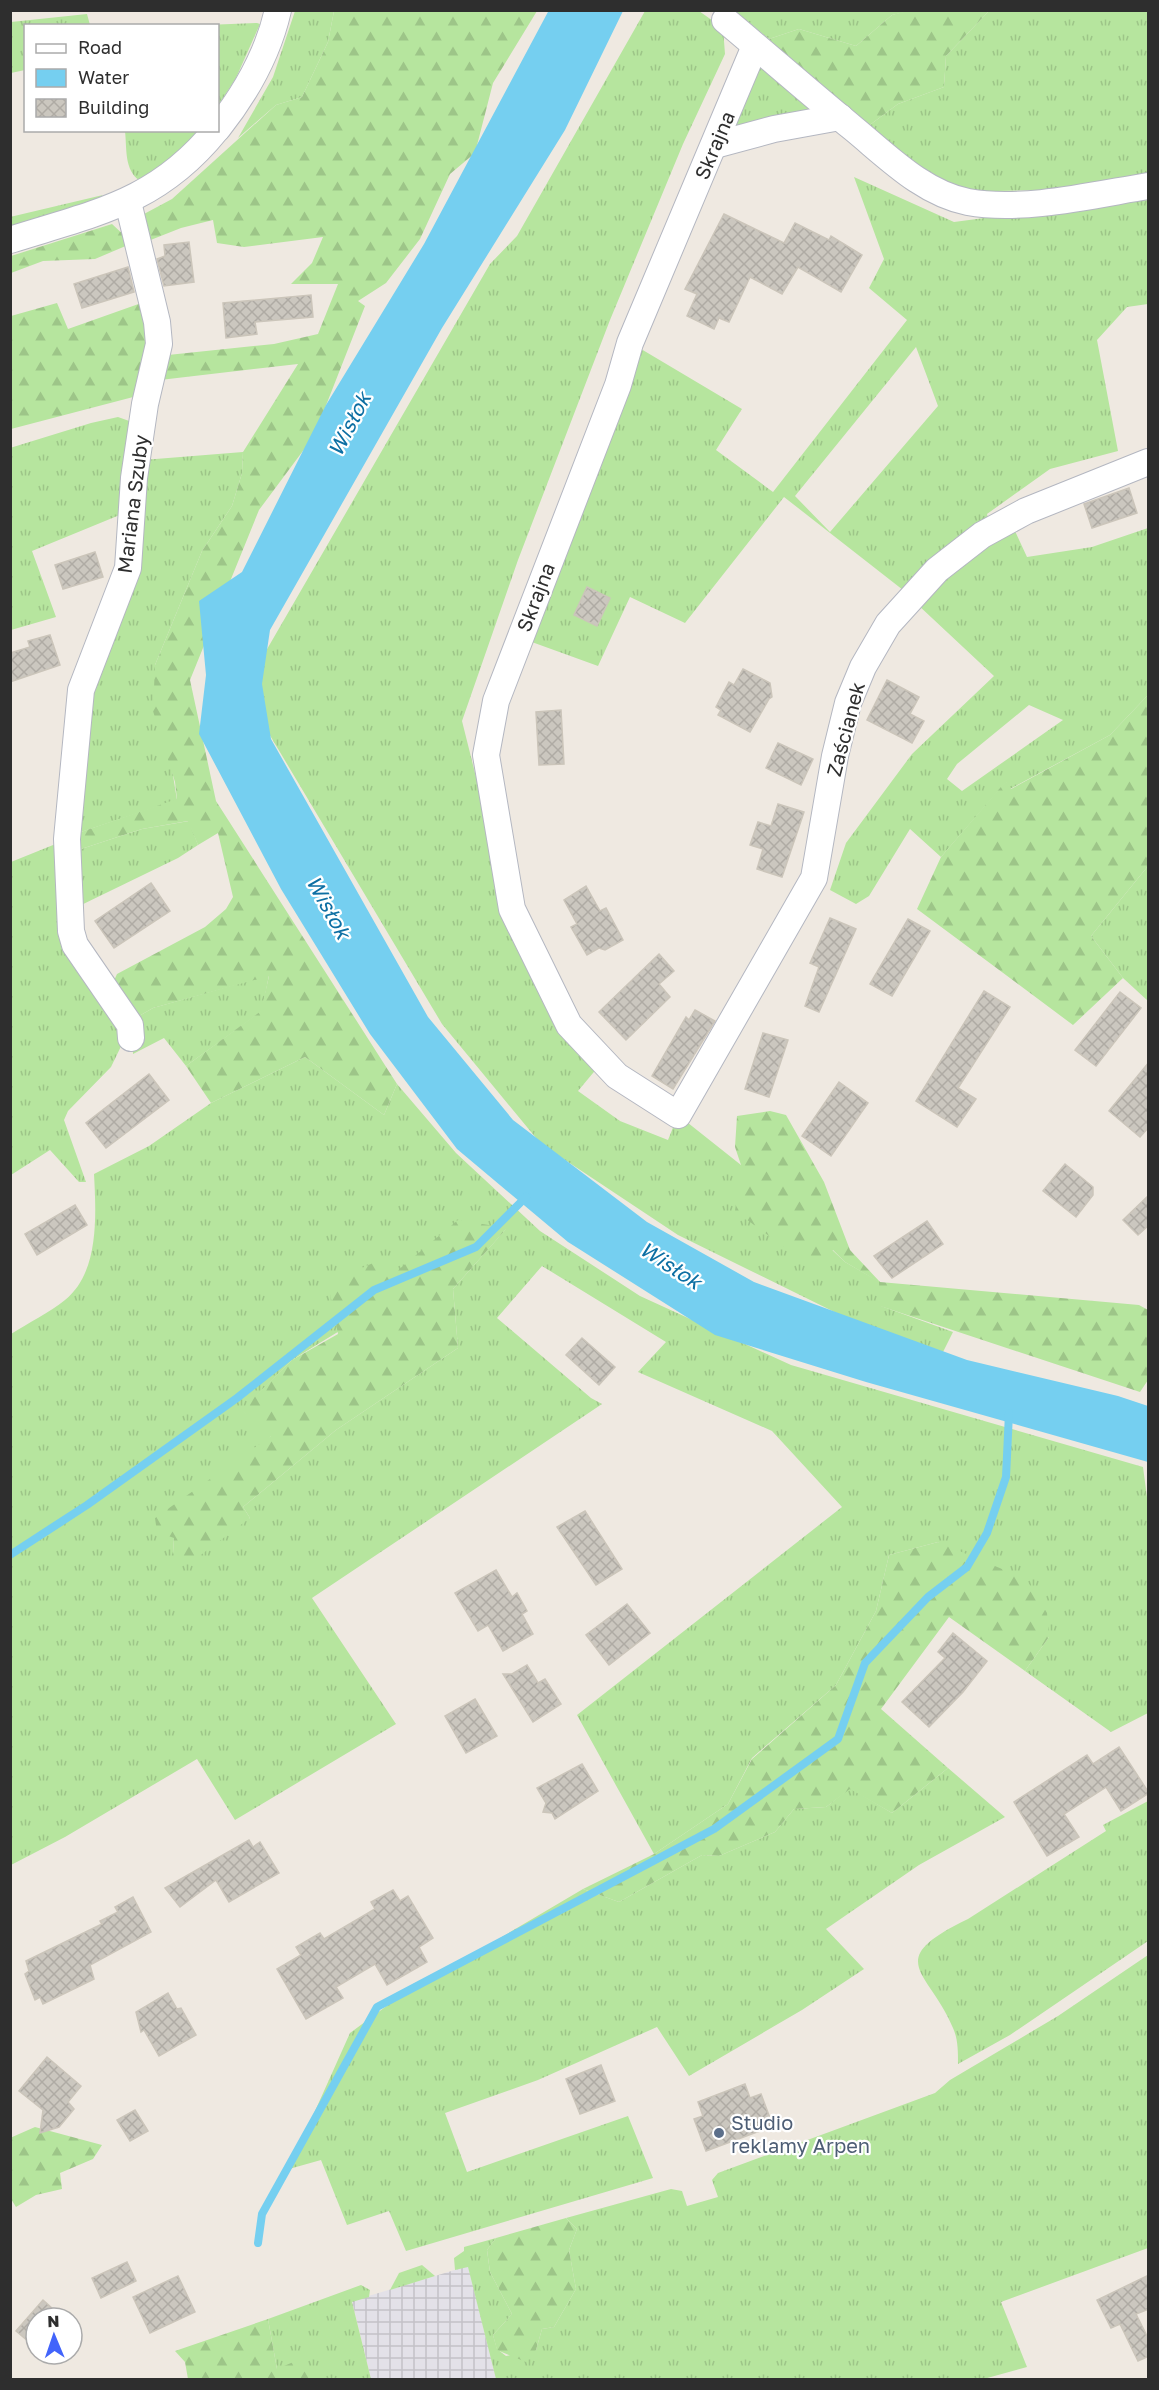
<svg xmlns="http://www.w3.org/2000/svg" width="1159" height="2390" viewBox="0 0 1159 2390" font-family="'Golos Text',sans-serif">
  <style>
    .industrial { fill: url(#industrial-grid) }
    .grass { fill: url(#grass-tufts); fill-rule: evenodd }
    .forest { fill: url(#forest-firs) }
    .water { fill: #75cff0 }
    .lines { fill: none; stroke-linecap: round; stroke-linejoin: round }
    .stream { stroke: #75cff0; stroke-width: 8 }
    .building { fill: url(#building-cross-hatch); stroke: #cbc5ba; stroke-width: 1.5 }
    .minor-casing { stroke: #b4b7c1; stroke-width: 28 }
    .minor { stroke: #fff; stroke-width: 26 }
    .service-dot { fill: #5c6f8a; stroke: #fff; stroke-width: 2 }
    .labels { text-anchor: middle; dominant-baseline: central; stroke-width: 4.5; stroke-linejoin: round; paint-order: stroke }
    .street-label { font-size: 20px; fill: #2e2e2e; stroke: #fff }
    .service-label { font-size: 20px; fill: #4e5e75; stroke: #fff; text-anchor: start }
    .water-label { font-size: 21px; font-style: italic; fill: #0d6fa3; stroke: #fff }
  </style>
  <defs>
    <pattern id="industrial-grid" width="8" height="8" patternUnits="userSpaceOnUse" patternTransform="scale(1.5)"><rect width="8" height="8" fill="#e3e1e8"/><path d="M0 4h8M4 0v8" fill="none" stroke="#c3c1c7"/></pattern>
    <pattern id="grass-tufts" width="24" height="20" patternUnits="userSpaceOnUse" patternTransform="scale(1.5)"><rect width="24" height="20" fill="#b6e59e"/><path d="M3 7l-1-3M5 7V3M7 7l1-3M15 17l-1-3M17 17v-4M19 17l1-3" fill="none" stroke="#9dc588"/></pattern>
    <pattern id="forest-firs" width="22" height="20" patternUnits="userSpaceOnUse" patternTransform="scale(1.5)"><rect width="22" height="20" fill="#b6e59e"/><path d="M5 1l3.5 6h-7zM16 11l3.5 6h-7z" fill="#9dc588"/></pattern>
    <pattern id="building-cross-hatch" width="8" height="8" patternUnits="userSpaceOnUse" patternTransform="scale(1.5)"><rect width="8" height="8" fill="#cbc7bf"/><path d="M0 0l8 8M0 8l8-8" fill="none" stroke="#afaba4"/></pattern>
  </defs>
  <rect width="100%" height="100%" fill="#efe9e1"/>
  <!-- industrial -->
  <polygon class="industrial" points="468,2266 496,2379 371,2379 352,2301"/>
  <!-- grass -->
  <g class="grass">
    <polygon points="295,11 334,11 328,42 302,97 276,105 238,138 273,77"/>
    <polygon points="645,11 699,11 723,28 725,54 683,144 610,320 518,560 462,721 509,909 598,1067 578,1091 620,1121 668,1140 678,1115 741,1165 845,1262 880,1282 881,1306 953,1332 943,1352 873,1331 678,1235 541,1144 442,1024 262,722 259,663 490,264 517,236"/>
    <polygon points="735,11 911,11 892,15 856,46 799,29 769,39"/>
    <polygon points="989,11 1148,11 1148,178 1043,190 956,192 901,155 867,127 898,104 944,87 946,56"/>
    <polygon points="87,14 90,25 26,26 25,70 11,73 11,22"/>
    <polygon points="257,23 260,24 236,78 218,106 218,26 206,25"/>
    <polygon points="762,64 815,109 736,132 732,120 754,68"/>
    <path d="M125,131h75l-22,23 -38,27c-16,-11 -13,-32 -15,-50z"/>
    <path d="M854,177l100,45 194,-26v108l-21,3 -30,33 21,111 -68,18 -63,45 1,4 -85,72 -119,-93 -99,126 -55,-26 -32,69 -69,-25 107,-295 106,63 -26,41 57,42 134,-172 -38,-32 15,-29zM916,347l22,59 -108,126 -35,-36z"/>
    <polygon points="103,195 90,204 11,232 10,217"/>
    <polygon points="118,417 132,422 127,512 32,551 56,617 11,630 10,448 91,423"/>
    <polygon points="243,452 242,473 232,506 202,551 155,665 177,800 75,834 82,745 143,460"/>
    <path d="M1148,528v167l-38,40 -100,54 -4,-7 -65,75 -31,-28 -41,67 -13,8 -26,-14 16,-47 66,-89 82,-78 -77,-72 23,-28 74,-47 13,28 65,-10zM1029,705l34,15 -101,71 -15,-12 10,-15z"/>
    <polygon points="189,821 198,845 178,858 73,909 75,851 142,829"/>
    <polygon points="63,841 65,912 126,1036 111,1067 68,1111 64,1120 86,1182 79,1182 50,1150 11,1175 11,862"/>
    <polygon points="1148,866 1148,1001 1123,978 1091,936"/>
    <polygon points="269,975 262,1011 186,1066 164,1038 133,1054 132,1020 153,1008"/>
    <path d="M305,1057l79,58 13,-31 59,69 84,78 100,65 151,69 352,102 5,38v208l-37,19 -86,-61 24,-34 -111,-95 -49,13 -13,56 -40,74 -84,73 -24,46 -74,50 -77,-139 265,-208 -70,-76 -134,-59 28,-30 -124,-76 -45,52 94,80 11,6 -290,194 84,126 -161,96 -38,-61 -132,78 -54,28v-531c17,-11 38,-21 54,-34 35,-28 31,-87 29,-126l55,-28 62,-43zM506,1229l-53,60 5,59 -122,82 -93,77 7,11 -77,35 1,-15 98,-103 -30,-25 50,-50z"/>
    <polygon points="948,1768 1005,1817 919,1865 826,1929 864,1969 802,2010 689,2076 657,2027 538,2080 445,2113 467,2172 628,2116 653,2178 406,2251 389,2211 347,2225 321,2160 289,2169 350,2033 392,2002 583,1889 619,1902 702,1855 719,1856 775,1832 794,1809 826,1807 850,1788 892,1813"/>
    <path d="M1148,1801v140l-138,94 -52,29c0,-13 0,-25 -5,-36 -24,-58 -72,-67 15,-109l138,-88 -3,-6z"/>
    <polygon points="1148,1955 1148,2248 1001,2302 1027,2367 980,2380 496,2379 468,2267 455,2270 454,2258 464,2251 464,2247 496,2238 487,2250 490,2272 512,2314 493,2335 497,2349 506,2356 536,2350 542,2329 554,2327 576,2289 569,2250 577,2229 566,2218 671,2189 682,2191 687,2206 718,2197 712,2180 718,2173 935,2093 950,2080 1058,2016"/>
    <polygon points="422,2265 435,2276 390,2290 399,2273"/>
    <polygon points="361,2285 370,2290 369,2297 352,2302 371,2379 312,2379 277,2369 268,2319"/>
  </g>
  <!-- forest -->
  <g class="forest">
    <polygon points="911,10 989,11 946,56 944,87 898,104 867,127 792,63 769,39 799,29 856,46 892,15"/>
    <polygon points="334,11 537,11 493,83 475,153 450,174 420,239 386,283 358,301 365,306 314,436 259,510 190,680 216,801 397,1084 384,1115 305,1057 211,1103 186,1066 261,1011 269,976 153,1008 132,1020 112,985 117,974 205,927 226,909 233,897 218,833 198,845 188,821 142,829 75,851 75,834 177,799 175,782 153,711 155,665 202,551 232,506 242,473 243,452 298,364 160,380 168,355 274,344 318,334 338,284 291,284 312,263 323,237 244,247 217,243 213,220 181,228 143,243 144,214 172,199 276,105 302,97 328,42"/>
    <polygon points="112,224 126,237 128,245 95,259 43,261 11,273 11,256"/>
    <polygon points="147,301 152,349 137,396 11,429 11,316 57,303 68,329"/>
    <polygon points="1148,695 1148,866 1091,936 1123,978 1073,1025 917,909 941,857 1006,781 1011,789 1110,735"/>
    <polygon points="770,1111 786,1115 824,1182 850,1250 880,1282 1139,1305 1148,1310 1148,1380 1140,1392 880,1306 879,1282 845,1262 833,1250 814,1269 735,1211 741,1165 735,1147 737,1116"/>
    <polygon points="458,1220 507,1228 453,1289 458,1348 336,1430 243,1507 250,1518 194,1560 179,1563 173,1553 174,1538 157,1532 155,1518 271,1436 241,1410 292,1360 338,1334 328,1283 382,1259 397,1271"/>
    <polygon points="938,1542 1026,1579 1047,1613 1049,1637 1025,1671 949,1617 881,1709 948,1768 892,1813 850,1789 826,1807 794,1809 775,1832 719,1856 702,1855 619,1902 583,1889 654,1854 728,1804 752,1759 836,1685 876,1611 889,1555"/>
    <polygon points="35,2127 102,2145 93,2159 60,2173 62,2189 36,2195 16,2207 11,2199 10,2138"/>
    <polygon points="566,2218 577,2229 569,2250 576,2289 554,2327 542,2329 536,2350 526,2362 497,2350 493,2335 512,2314 490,2272 487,2250 496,2238"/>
    <polygon points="268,2319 277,2369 298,2360 312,2379 188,2379 185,2362 175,2351"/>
  </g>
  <!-- water -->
  <polygon class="water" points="549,10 623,11 565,130 442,328 270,630 262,684 271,739 428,1017 513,1120 647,1222 754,1282 967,1360 1118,1396 1148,1406 1148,1462 866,1382 715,1335 568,1242 457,1149 370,1034 281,889 199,734 206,675 199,601 242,572 326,405 424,244"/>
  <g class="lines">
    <!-- stream -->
    <g class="stream">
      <polyline points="10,1555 87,1505 237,1398 374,1290 476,1247 526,1197"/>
      <polyline points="258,2243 262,2214 377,2007 714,1829 838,1739 865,1663 928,1597 967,1567 987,1533 1006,1477 1009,1413"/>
    </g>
  </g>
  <!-- building -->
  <g class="building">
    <polygon points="724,214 784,243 795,223 829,240 831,236 862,255 841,292 798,267 782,294 750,277 729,322 719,318 714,329 687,316 697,294 685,289"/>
    <polygon points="189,242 194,282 164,286 157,259 165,256 164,245"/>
    <polygon points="128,267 134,292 82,308 74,284"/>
    <polygon points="311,295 313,317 255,322 257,334 226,338 223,303"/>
    <polygon points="1129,488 1137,513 1092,528 1084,504"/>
    <polygon points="95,552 103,577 63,589 55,565"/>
    <polygon points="587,587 610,598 597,626 574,615"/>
    <polygon points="50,635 60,665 10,682 10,653 30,647 28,641"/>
    <polygon points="743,669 770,683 772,697 769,699 750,732 718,715 721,710 716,707 729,682 734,685"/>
    <polygon points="887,680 919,697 910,714 924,721 912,743 867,720"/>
    <polygon points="561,710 564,764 539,765 536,712"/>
    <polygon points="778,743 813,759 801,785 766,768"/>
    <polygon points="778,804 804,812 782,877 757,869 763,849 750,845 758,822 771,826"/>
    <polygon points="151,883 170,911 114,948 95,921"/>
    <polygon points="586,886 600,911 606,908 623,940 605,950 599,948 587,955 571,927 577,924 564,900"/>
    <polygon points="830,918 856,929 819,1012 805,1006 819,967 810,963"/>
    <polygon points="908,919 930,931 892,996 870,984"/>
    <polygon points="659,954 674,971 659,984 670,997 626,1040 599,1012"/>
    <polygon points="984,991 1010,1007 958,1088 976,1099 957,1127 916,1101"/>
    <polygon points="1120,992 1141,1008 1096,1066 1075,1050"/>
    <polygon points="695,1010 715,1021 673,1089 652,1076 686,1017 689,1020"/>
    <polygon points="763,1033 788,1040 769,1097 745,1089"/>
    <polygon points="1149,1062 1149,1127 1140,1137 1109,1111"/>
    <polygon points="149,1074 169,1100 106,1148 86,1123"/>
    <polygon points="839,1082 868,1103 831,1156 802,1136"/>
    <polygon points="1065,1164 1093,1187 1093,1195 1076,1217 1043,1191"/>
    <polygon points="1149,1195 1149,1225 1138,1235 1123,1220"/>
    <polygon points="75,1205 87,1225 37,1255 25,1234"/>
    <polygon points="927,1221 943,1244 892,1278 874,1256"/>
    <polygon points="582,1338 615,1367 599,1385 566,1355"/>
    <polygon points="585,1511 622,1569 596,1585 557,1527"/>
    <polygon points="496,1570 512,1597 517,1593 527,1611 522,1614 533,1634 503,1651 488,1625 478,1631 455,1593"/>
    <polygon points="627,1604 650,1633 609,1665 586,1635"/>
    <polygon points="953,1633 987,1661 963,1692 929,1727 902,1702 945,1658 938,1652"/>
    <polygon points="527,1665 538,1683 545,1679 561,1704 533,1722 503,1674 512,1674"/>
    <polygon points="475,1699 497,1736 466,1753 445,1716"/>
    <polygon points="1119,1747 1149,1793 1121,1811 1106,1787 1064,1814 1079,1837 1047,1856 1014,1802 1087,1755 1093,1764"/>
    <polygon points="582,1764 598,1791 555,1819 552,1813 543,1812 546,1803 537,1788"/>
    <polygon points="249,1840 253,1847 260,1842 279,1873 229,1902 216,1880 180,1907 165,1888"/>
    <polygon points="393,1890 400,1901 408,1896 433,1938 419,1947 427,1962 387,1985 375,1964 336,1987 343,1998 306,2019 277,1969 301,1955 296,1947 320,1933 324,1939 375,1909 371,1902"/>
    <polygon points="133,1897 151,1932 90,1965 94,1979 43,2004 40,1997 35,2000 25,1974 29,1971 26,1961 102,1924 100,1921 118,1912 115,1907"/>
    <polygon points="168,1993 177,2009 181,2008 196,2035 159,2056 144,2030 141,2032 136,2012"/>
    <polygon points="47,2057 81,2086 68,2102 74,2109 59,2127 40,2133 43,2110 19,2091"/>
    <polygon points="601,2065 615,2101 580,2114 566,2079"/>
    <polygon points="745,2084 750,2098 761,2094 773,2126 706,2151 694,2119 703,2116 698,2102"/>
    <polygon points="135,2110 148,2131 130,2141 117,2120"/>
    <polygon points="127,2262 136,2281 101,2298 92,2278"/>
    <polygon points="1149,2275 1149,2309 1136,2314 1149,2340 1149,2356 1138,2361 1120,2324 1111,2328 1097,2300"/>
    <polygon points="178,2276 195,2312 150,2333 133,2297"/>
    <polygon points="43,2300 63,2318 36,2318 36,2348 16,2331"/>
  </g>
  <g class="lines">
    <defs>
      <g id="minor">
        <path d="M725,20c43,36 85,73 129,109 34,28 69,64 114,73 55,10 125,-7 180,-16"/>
        <polyline points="755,46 630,343 618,385 496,701 486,755 512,909 569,1025 617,1076 678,1115 814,878 835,756 848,703 863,667 888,624 937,570 982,535 1026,511 1148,462"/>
        <path d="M218,128c27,-34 50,-74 60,-118"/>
        <polyline points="715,145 774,129 840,117"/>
        <polyline points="128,202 157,322 159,344 145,404 134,478 128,568 81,690 67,839 71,931 75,945 130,1025 131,1038"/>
        <path d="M10,240c85,-27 147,-37 206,-110"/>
      </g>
    </defs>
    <!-- minor casing -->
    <use href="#minor" class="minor-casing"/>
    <!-- minor -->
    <use href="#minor" class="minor"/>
  </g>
  <!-- markers -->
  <circle class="service-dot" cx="719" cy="2133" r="6"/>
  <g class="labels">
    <!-- street labels -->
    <g class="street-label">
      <text transform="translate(714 145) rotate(-67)">Skrajna</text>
      <text transform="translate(132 504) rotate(-83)">Mariana Szuby</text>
      <text transform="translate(535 597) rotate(-69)">Skrajna</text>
      <text transform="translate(845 729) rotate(-75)">Zaścianek</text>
    </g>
    <!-- service labels -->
    <g class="service-label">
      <text x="731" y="2122">Studio<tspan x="731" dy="23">reklamy Arpen</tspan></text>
    </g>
    <!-- water labels -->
    <g class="water-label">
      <text transform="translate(349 424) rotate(-63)">Wisłok</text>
      <text transform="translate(329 907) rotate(61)">Wisłok</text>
      <text transform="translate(671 1265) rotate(33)">Wisłok</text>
    </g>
  </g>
  <!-- border -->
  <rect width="1159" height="2390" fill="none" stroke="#2e2e2e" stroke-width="24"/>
  <!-- legend -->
  <rect x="24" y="24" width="195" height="108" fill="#ffffff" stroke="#ababab" stroke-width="1.5"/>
  <rect x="36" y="44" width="30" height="9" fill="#ffffff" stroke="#ababab" stroke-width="1.5"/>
  <text x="78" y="54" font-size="18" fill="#2e2e2e">Road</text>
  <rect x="36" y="69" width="30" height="18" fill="#75cff0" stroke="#ababab" stroke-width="1.5"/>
  <text x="78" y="84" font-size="18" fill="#2e2e2e">Water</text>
  <rect x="36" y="99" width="30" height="18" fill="url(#building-cross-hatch)" stroke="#ababab" stroke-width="1.5"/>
  <text x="78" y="114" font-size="18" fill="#2e2e2e">Building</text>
  <!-- north arrow -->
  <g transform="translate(54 2336) rotate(358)"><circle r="28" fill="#ffffff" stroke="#ababab" stroke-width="1.5"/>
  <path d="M0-4.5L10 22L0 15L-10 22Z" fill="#4264fb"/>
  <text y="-9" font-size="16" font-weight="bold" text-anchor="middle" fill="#2e2e2e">N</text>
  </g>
</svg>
